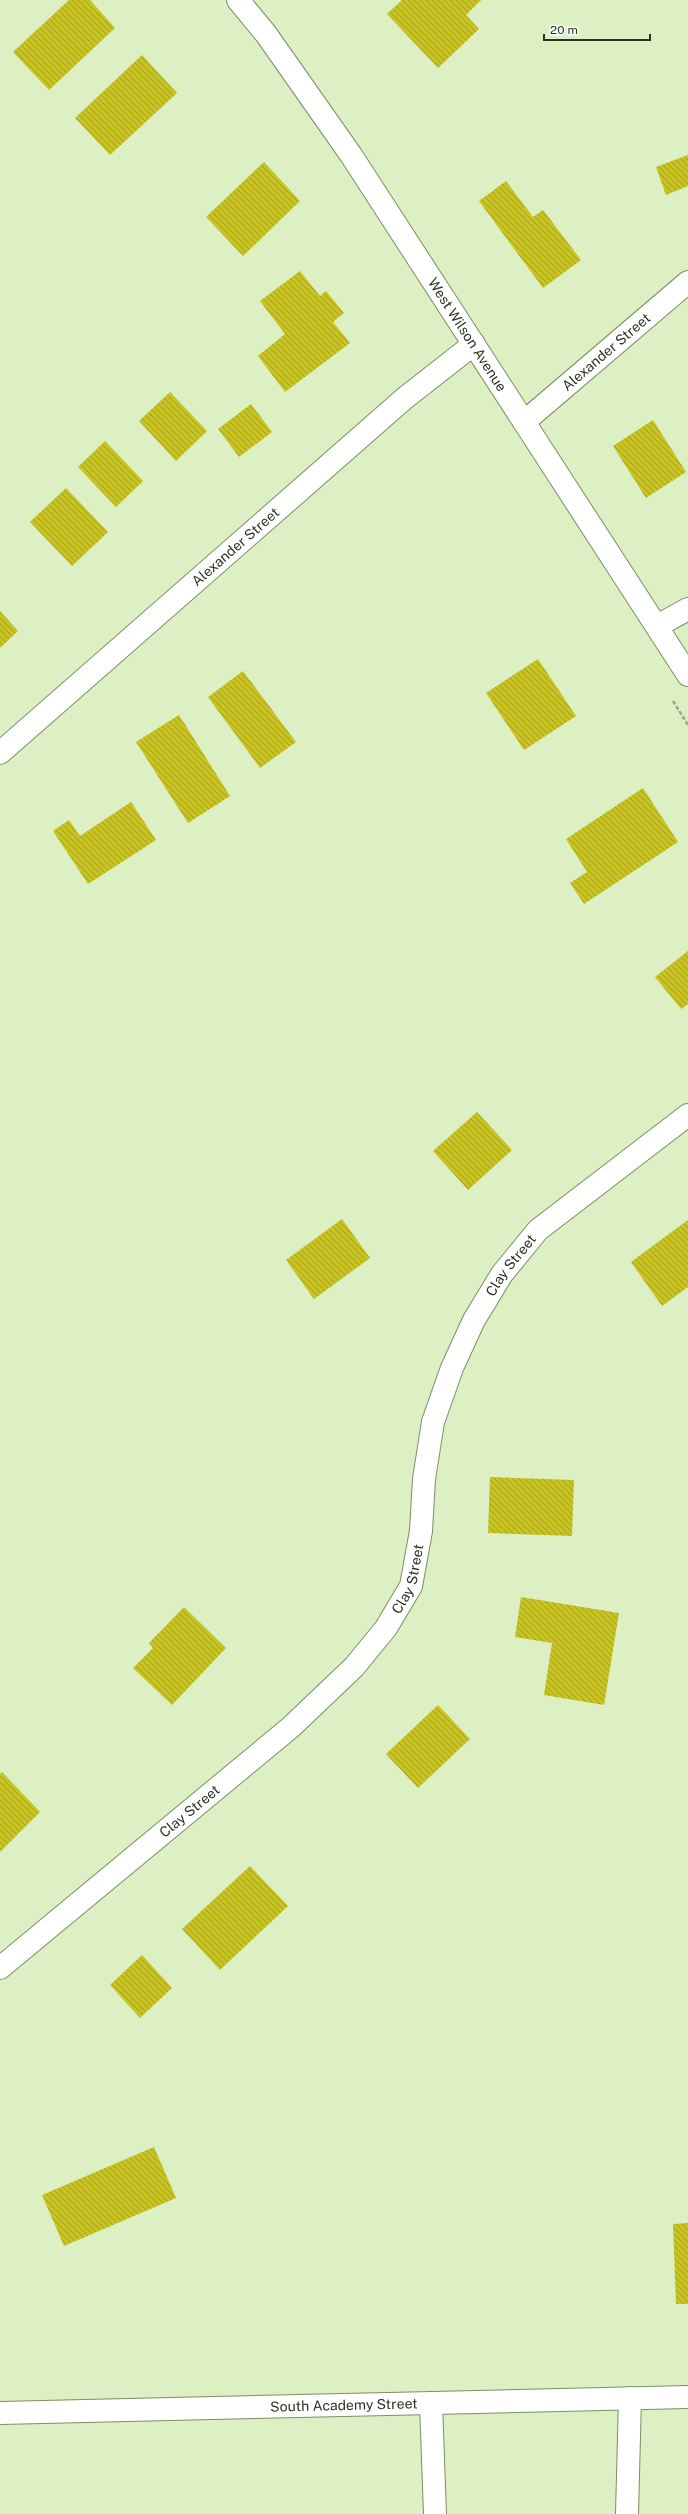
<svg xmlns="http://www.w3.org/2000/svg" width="688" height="2514" viewBox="0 0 688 2514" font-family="'Public Sans',sans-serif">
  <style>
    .building { fill: url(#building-back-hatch) }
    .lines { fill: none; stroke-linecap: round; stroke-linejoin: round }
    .minor-casing { stroke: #7c8e65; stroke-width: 24 }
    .path { stroke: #99a986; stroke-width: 2.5; stroke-dasharray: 4 2; stroke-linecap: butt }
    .minor { stroke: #fff; stroke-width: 22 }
    .labels { text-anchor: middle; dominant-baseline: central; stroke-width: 4; stroke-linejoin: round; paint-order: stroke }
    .street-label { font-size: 14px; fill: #2b3322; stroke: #fff }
  </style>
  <defs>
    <pattern id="building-back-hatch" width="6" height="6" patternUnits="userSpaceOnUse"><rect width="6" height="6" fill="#c8c31d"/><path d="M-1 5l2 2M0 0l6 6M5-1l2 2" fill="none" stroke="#a39f19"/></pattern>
  </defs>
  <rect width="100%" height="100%" fill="#dcf0c3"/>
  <!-- building -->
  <g class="building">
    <polygon points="69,0 90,0 115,28 49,90 13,52"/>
    <polygon points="402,0 481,0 466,15 479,29 438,68 387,14"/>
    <polygon points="142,55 177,93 110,155 75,118"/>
    <polygon points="688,155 688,186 666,195 656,167"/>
    <polygon points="264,162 300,201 243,256 206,217"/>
    <polygon points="506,181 533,217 543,210 581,260 543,288 479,201"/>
    <polygon points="300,271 320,296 326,291 344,313 333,322 350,343 285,392 258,356 285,334 260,301"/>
    <polygon points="170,392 207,431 176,461 139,421"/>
    <polygon points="251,404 272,432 239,457 218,429"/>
    <polygon points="653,420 686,472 646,498 613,446"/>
    <polygon points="105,441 143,481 116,507 78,467"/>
    <polygon points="66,488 108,532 72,566 30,522"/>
    <polygon points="0,611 18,631 0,648"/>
    <polygon points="538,659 576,716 524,750 486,693"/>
    <polygon points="243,671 296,742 260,768 208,697"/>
    <polygon points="179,715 230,796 188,823 136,742"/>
    <polygon points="643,788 678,842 584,904 570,883 587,872 566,839"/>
    <polygon points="131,802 156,840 88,884 53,831 69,820 80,836"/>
    <polygon points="688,951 688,1004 681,1009 655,977"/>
    <polygon points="477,1112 512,1150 468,1190 433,1151"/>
    <polygon points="342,1219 370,1258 314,1299 286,1260"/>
    <polygon points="688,1220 688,1287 662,1306 631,1262"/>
    <polygon points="490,1477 574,1480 572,1536 488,1533"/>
    <polygon points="521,1597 619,1613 604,1705 544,1695 552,1643 515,1637"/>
    <polygon points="184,1607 226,1648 172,1705 133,1668 153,1648 149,1643"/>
    <polygon points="438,1705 470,1739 418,1788 386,1754"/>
    <polygon points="2,1772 40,1812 0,1852 0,1774"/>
    <polygon points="250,1866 288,1906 220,1970 182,1929"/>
    <polygon points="142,1955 172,1988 140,2018 110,1985"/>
    <polygon points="154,2147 176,2198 64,2246 42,2195"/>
    <polygon points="688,2223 688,2304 676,2304 673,2224"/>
  </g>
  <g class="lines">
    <defs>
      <g id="minor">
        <path id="s1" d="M238,0l28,34 85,121 337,520"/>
        <path id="s2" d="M524,422l164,-140"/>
        <polyline points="657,626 688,609"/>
        <path id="s3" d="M0,753l405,-355 69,-54"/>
        <path id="s4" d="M0,1968l291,-241 63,-60 32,-39 25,-42 10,-55 3,-52 9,-57 19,-54 22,-48 28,-46 36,-44 150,-115"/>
        <polyline points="431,2403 435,2514"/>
        <path id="s5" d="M0,2413l688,-16"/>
        <polyline points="627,2514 630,2398"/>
      </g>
    </defs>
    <!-- minor casing -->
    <use href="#minor" class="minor-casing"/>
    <!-- path -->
    <polyline class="path" points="673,701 688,725"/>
    <!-- minor -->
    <use href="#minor" class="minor"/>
  </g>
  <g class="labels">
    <!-- street labels -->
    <g class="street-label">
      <text stroke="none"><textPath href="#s1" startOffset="406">West Wilson Avenue</textPath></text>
      <text stroke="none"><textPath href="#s2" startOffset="108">Alexander Street</textPath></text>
      <text stroke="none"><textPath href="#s3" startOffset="313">Alexander Street</textPath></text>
      <text stroke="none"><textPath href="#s4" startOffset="906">Clay Street</textPath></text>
      <text stroke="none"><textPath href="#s4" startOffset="570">Clay Street</textPath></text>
      <text stroke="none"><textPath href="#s4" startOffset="246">Clay Street</textPath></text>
      <text stroke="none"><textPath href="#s5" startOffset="344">South Academy Street</textPath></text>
    </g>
  </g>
  <!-- scale -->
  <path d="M544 34v6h106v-6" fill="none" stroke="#2b3322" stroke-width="2"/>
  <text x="550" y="34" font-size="12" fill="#2b3322" stroke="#ffffff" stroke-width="3" paint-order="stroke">20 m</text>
</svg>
